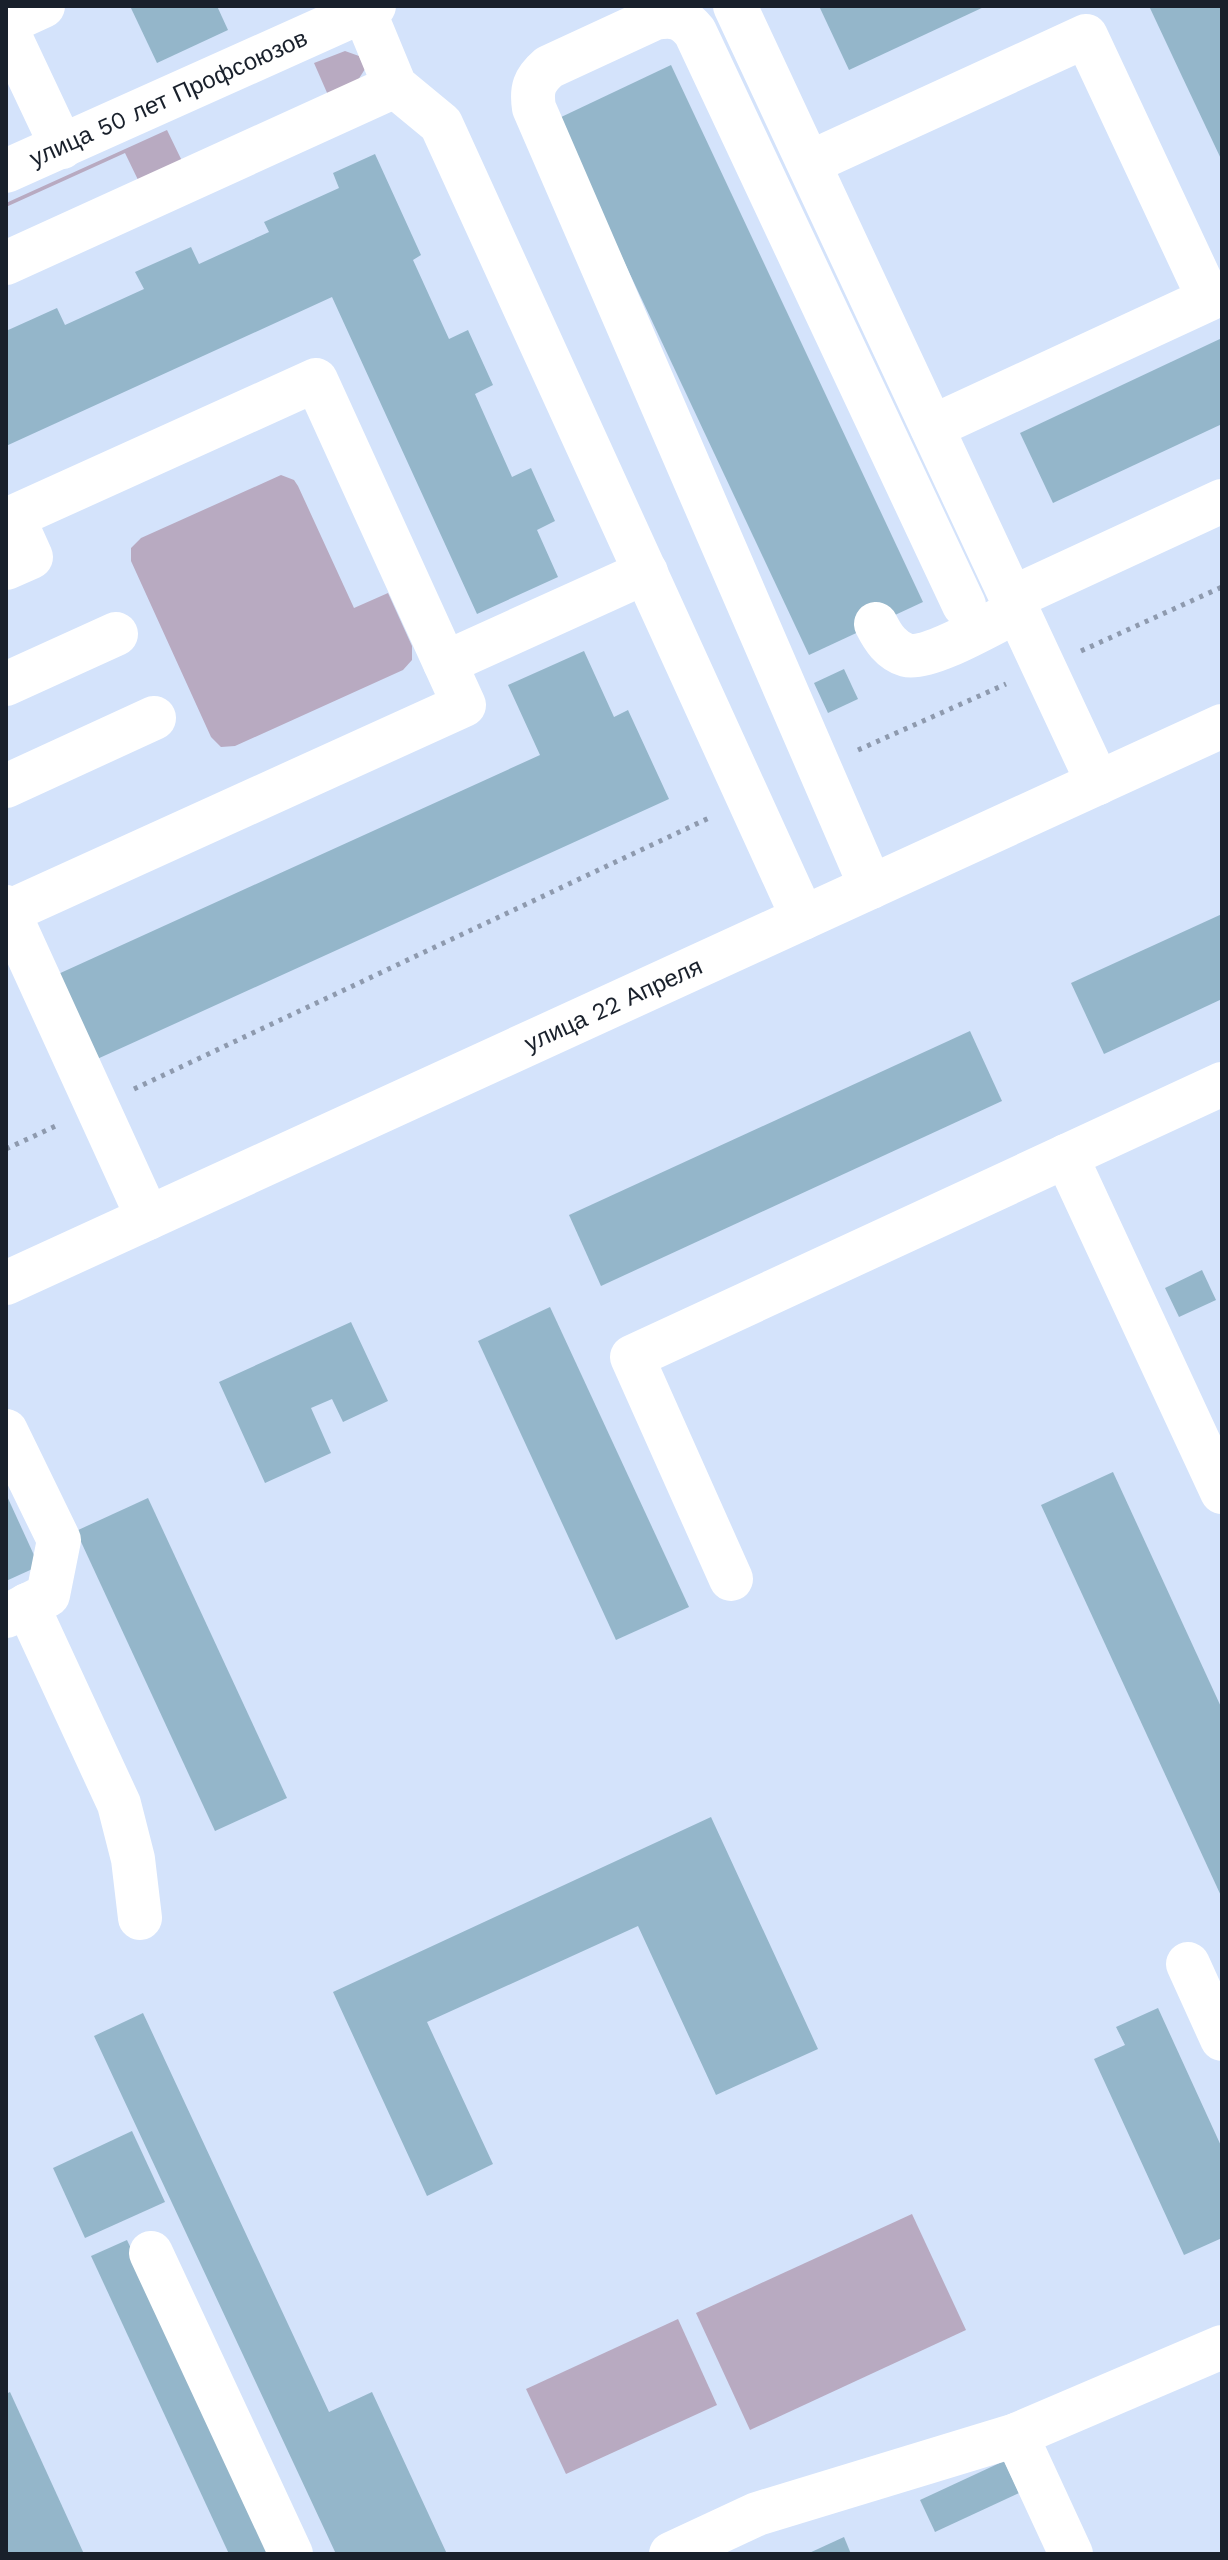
<svg xmlns="http://www.w3.org/2000/svg" width="1228" height="2560" viewBox="0 0 1228 2560" font-family="'Work Sans',sans-serif">
  <style>
    .green { fill: #b8aac1 }
    .building { fill: #94b6ca }
    .lines { fill: none; stroke-linecap: round; stroke-linejoin: round }
    .path { stroke: #8e9aae; stroke-width: 5; stroke-dasharray: 4 6; stroke-linecap: butt }
    .minor { stroke: #fff; stroke-width: 44 }
    .major { stroke: #fff; stroke-width: 44 }
    .labels { text-anchor: middle; dominant-baseline: central; stroke-width: 8; stroke-linejoin: round; paint-order: stroke }
    .street-label { font-size: 24px; fill: #19202b; stroke: #d4e3fb }
  </style>
  <rect width="100%" height="100%" fill="#d4e3fb"/>
  <!-- green -->
  <g class="green">
    <polygon points="345,51 359,56 365,69 353,88 140,184 125,153 6,207 6,203 167,130 182,161 328,95 314,63"/>
    <polygon points="281,475 294,480 298,486 354,608 388,593 412,646 412,660 403,670 235,746 221,747 211,737 131,561 131,548 141,538"/>
    <polygon points="912,2214 966,2330 750,2430 696,2313"/>
    <polygon points="678,2319 717,2405 566,2474 526,2389"/>
  </g>
  <!-- building -->
  <g class="building">
    <polygon points="130,6 217,6 228,30 157,63"/>
    <polygon points="819,6 986,6 849,70"/>
    <polygon points="1149,6 1222,6 1222,161 1179,70"/>
    <polygon points="671,65 923,602 809,655 557,119"/>
    <polygon points="375,154 421,255 413,260 449,339 468,330 493,385 475,394 512,477 531,468 555,521 537,530 558,577 477,614 332,297 6,446 6,331 57,308 65,325 144,289 135,272 191,247 199,264 269,232 264,222 339,188 333,173"/>
    <polygon points="1222,338 1222,424 1053,503 1020,433"/>
    <polygon points="584,651 614,717 628,710 669,799 95,1060 56,975 540,755 508,685"/>
    <polygon points="844,669 858,699 828,713 814,683"/>
    <polygon points="1222,914 1222,999 1104,1054 1071,983"/>
    <polygon points="970,1031 1002,1101 601,1286 569,1215"/>
    <polygon points="1202,1270 1216,1300 1179,1317 1165,1288"/>
    <polygon points="550,1307 689,1607 616,1640 478,1341"/>
    <polygon points="351,1322 388,1401 343,1422 332,1399 311,1408 331,1453 265,1483 219,1382"/>
    <polygon points="1113,1472 1222,1709 1222,1898 1041,1505"/>
    <polygon points="6,1494 39,1566 6,1581"/>
    <polygon points="148,1498 287,1798 215,1831 76,1531"/>
    <polygon points="711,1817 818,2049 716,2095 638,1926 427,2022 493,2164 427,2196 333,1992"/>
    <polygon points="1158,2008 1222,2148 1222,2238 1184,2255 1094,2059 1125,2045 1116,2027"/>
    <polygon points="143,2013 329,2412 372,2392 447,2554 336,2554 94,2036"/>
    <polygon points="132,2131 165,2202 85,2238 53,2168"/>
    <polygon points="127,2240 274,2554 229,2554 91,2256"/>
    <polygon points="10,2392 84,2554 6,2554 6,2394"/>
    <polygon points="1004,2461 1019,2493 935,2532 920,2500"/>
    <polygon points="844,2537 851,2554 807,2554"/>
  </g>
  <g class="lines">
    <!-- path -->
    <g class="path">
      <polyline points="1081,651 1222,587"/>
      <polyline points="858,750 1006,684"/>
      <polyline points="134,1089 711,817"/>
      <polyline points="6,1149 60,1124"/>
    </g>
    <!-- minor -->
    <g class="minor">
      <polyline points="735,6 1098,783"/>
      <polyline points="364,11 395,86 441,124 803,918"/>
      <polyline points="6,23 43,6"/>
      <polyline points="6,28 62,147"/>
      <polyline points="809,163 1086,36 1209,299 932,427"/>
      <path id="s1" d="M6,171l368,-165"/>
      <polyline points="6,263 395,86"/>
      <polyline points="6,568 31,557 13,517 316,380 464,705 8,912"/>
      <polyline points="1012,598 1222,501"/>
      <path d="M876,624c7,14 15,26 30,31 23,6 88,-33 111,-44"/>
      <polyline points="445,663 646,572"/>
      <polyline points="6,684 116,634"/>
      <polyline points="6,786 154,718"/>
      <path d="M871,887l-337,-779c-3,-19 0,-28 15,-41l106,-49c19,-3 28,-1 40,14l269,573"/>
      <polyline points="6,907 148,1218"/>
      <polyline points="1066,1156 1222,1492"/>
      <polyline points="6,1431 59,1540 48,1595 6,1616"/>
      <polyline points="731,1579 632,1357 1222,1084"/>
      <polyline points="27,1605 119,1804 133,1859 140,1918"/>
      <polyline points="1188,1964 1222,2039"/>
      <polyline points="151,2253 291,2554"/>
      <polyline points="1016,2435 1071,2554"/>
      <polyline points="671,2554 757,2514 1016,2435 1222,2347"/>
    </g>
    <!-- major -->
    <path class="major" id="s2" d="M6,1283l1216,-557"/>
  </g>
  <g class="labels">
    <!-- street labels -->
    <g class="street-label">
      <text stroke="none"><textPath href="#s1" startOffset="178">улица 50 лет Профсоюзов</textPath></text>
      <text stroke="none"><textPath href="#s2" startOffset="668">улица 22 Апреля</textPath></text>
    </g>
  </g>
  <!-- border -->
  <rect width="1228" height="2560" fill="none" stroke="#19202b" stroke-width="16"/>
</svg>
